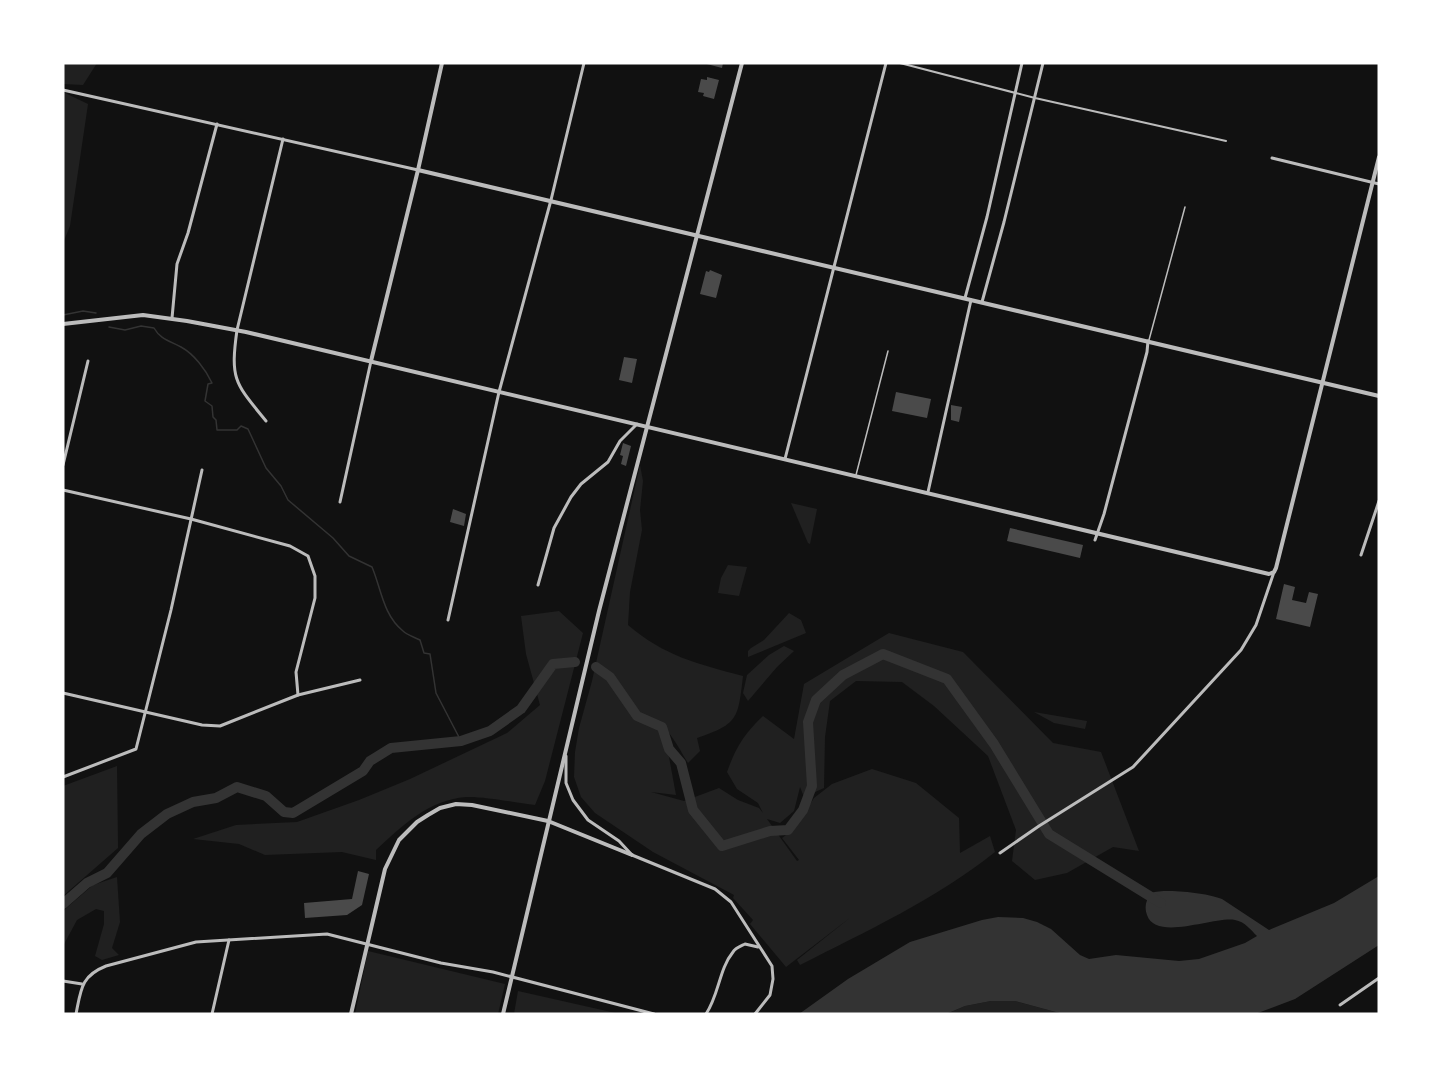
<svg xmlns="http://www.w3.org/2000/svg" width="1442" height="1077" viewBox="0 0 1442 1077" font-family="'PT Serif',serif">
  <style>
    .green { fill: #202020 }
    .water { fill: #333 }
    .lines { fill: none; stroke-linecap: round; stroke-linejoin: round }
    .stream { stroke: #333; stroke-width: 1.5 }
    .river { stroke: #333; stroke-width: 10 }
    .building { fill: #4a4a4a }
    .service { stroke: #bcbcbc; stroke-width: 1.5 }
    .pedestrian { stroke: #bcbcbc; stroke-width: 2 }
    .minor { stroke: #bcbcbc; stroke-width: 3 }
    .tertiary { stroke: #bcbcbc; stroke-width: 4 }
  </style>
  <rect width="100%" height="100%" fill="#111"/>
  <!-- green -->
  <g class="green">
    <polygon points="63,63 97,63 83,85 63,84"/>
    <polygon points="63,92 88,104 70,226 63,243"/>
    <path d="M640,465l3,16 -3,29 2,20 -12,62 -2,33c36,31 70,39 115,51 -5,42 -4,48 -46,62l3,13 -12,12c-14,-23 -24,-47 -53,-47l24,12 10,29 7,38 -25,-3 33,9 35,-13 19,12 21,8 4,5 -5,-10 -21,-14 -10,-17c9,-25 17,-38 36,-56l31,23 10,-55 85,-51 74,19 90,91 48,9 38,99 -26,-4 -46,26 -32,7 -23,-19 4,-31 -28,-74 -54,-50 -32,-24 -46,-1 -26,20 -5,36 -1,51 -20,9 -4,-10 -6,24 -14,12 -13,-4 30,42 2,-1 -17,-22 11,-8 21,-32 18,-14 40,-15 44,14 43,35 1,35 30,-17 5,16c-59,47 -128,79 -195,113l-3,-5 54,-43 -65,50 -36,-43 3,-4 -20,-22 1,-3 -81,-43 -58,-39 -14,-16 -7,-20 1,-25 4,-24 13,-47z"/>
    <polygon points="791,503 817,509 810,544 808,543"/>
    <polygon points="728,565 747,567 739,596 718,593 721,578"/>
    <path d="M559,611l24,22 -38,148 -10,24c-18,-2 -52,-9 -69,-8 -38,3 -64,29 -90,53v10l-34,-8 -77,3 -26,-11 -46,-5 43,-14 61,-3 62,-22 51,-21 97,-46 33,-28 -14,-51 -5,-38z"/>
    <polygon points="789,613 801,620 806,633 748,657 748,651 751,648 764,640"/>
    <polygon points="784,646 794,651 777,667 748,701 743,693 747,675 769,655"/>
    <polygon points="1034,712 1087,721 1085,729 1054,723"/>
    <polygon points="117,766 118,848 63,896 63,786"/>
    <polygon points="117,877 120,922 112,948 119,955 102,960 95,956 104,924 104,911 96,909 77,920 63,946 63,911 93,885"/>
    <polygon points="368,951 505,984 498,1014 355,1014"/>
    <polygon points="518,991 620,1014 514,1014"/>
    <polygon points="991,1001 1015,1001 1063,1014 946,1014 965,1006"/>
  </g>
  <!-- water -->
  <path class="water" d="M1379,876v69l-84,54 -40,15h-192l-48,-13h-24l-26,5 -19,8h-147l49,-35 62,-37 72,-22 16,-3 25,1 14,4 14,7 29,26 9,4 27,-4 63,6 20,-2 46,-16 12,-7c-7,-7 -12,-14 -22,-16 -20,-4 -79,22 -88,-5 -3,-8 -1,-15 4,-22 15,-5 56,0 71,6l47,31 65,-27z"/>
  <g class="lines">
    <!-- stream -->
    <g class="stream">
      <polyline points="63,315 83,311 96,313"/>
      <path d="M109,327l16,3 16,-4 13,2c6,11 16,13 27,19 13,7 25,23 31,36l-4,1 -3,17 7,5 1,11 3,3 1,10h20l4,-4 7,3 18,39 15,18 7,14 45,38 16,18 23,11c9,21 11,48 31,64 4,4 11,6 17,9l4,13 6,1 6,39 25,48"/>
    </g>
    <!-- river -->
    <g class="river">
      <polyline points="596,667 610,677 637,716 662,727 669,749 681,763 693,810 722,846 770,831 788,830 803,810 812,786 808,722 816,700 843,675 883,654 947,679 994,744 1049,834 1161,903"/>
      <polyline points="63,904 87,883 107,873 141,834 167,814 193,802 216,798 237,787 266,796 284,812 293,813 363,771 370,761 391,748 461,741 490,731 521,709 553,664 575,662"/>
    </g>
  </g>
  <!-- building -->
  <g class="building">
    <polygon points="703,63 723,63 722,68"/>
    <polygon points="707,77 719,80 714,99 703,96 704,93 698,92 701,79 707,80"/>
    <polygon points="710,270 722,275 716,298 700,294 706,271 709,272"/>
    <polygon points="624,357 637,359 632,383 619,380"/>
    <polygon points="896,392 931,399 927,418 892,411"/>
    <polygon points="951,405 962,407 959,422 951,420"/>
    <polygon points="623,443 631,446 626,466 621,464 623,456 620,455"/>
    <polygon points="453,509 466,514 464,526 450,522"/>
    <polygon points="1010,528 1083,545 1080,558 1007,541"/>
    <polygon points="1284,584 1295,587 1292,600 1306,603 1309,592 1318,594 1310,627 1276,619"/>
    <polygon points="358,871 369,874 362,905 347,915 305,918 304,903 352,899"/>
  </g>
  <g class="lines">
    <!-- service -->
    <g class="service">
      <polyline points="1149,340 1185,207"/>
      <polyline points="856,475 888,351"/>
    </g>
    <!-- pedestrian -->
    <polyline class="pedestrian" points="900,63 1035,98 1226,141"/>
    <!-- minor -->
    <g class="minor">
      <polyline points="63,90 418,170"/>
      <polyline points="1272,158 1379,184"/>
      <polyline points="965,298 987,217 1022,63"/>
      <polyline points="982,302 1004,222 1043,63"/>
      <polyline points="172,318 177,264 188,233 217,124"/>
      <path d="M266,421c-31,-38 -36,-41 -29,-91l46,-191"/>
      <polyline points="785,459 886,63"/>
      <polyline points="63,465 88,361"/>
      <polyline points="63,490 191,519 290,546 308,556 315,576 315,598 296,672 298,695"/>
      <polyline points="928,492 971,300"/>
      <polyline points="340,502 371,361"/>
      <polyline points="1095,540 1104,514 1147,352 1148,341"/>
      <polyline points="1361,555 1379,501"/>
      <polyline points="538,585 554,528 571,497 581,484 608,462 620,441 637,424"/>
      <polyline points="448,620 499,392 551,200 584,63"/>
      <polyline points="63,693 202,725 220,726 298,695 360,680"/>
      <polyline points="566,756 566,783 573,800 588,820 619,841 632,855 715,889 731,902 772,966 773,979 770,995 755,1014"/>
      <polyline points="63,777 136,749 171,610 202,470"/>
      <polyline points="1000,853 1039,826 1133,767 1241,650 1256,625 1274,572"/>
      <polyline points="63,981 82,984"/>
      <polyline points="1340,1005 1379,978"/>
      <path d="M76,1014c5,-25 5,-38 30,-48l90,-24 131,-8 114,29 52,9 161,42"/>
      <polyline points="212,1014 229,940"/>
      <path d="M706,1014c13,-19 13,-45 27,-62 2,-4 8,-6 12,-8l13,3"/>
    </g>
    <!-- tertiary -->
    <g class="tertiary">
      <polyline points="418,170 1379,396"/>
      <polyline points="63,324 143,315 187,321 246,332 1269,574 1274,572 1276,568 1379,157"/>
      <polyline points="371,361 418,170 442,63"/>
      <polyline points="351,1014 385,869 399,840 417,822 428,815 440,808 456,804 472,805 548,821 632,855"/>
      <polyline points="503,1014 599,611 742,63"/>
    </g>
  </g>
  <!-- border -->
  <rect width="1442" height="1077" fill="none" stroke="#ffffff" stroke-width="129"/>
</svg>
